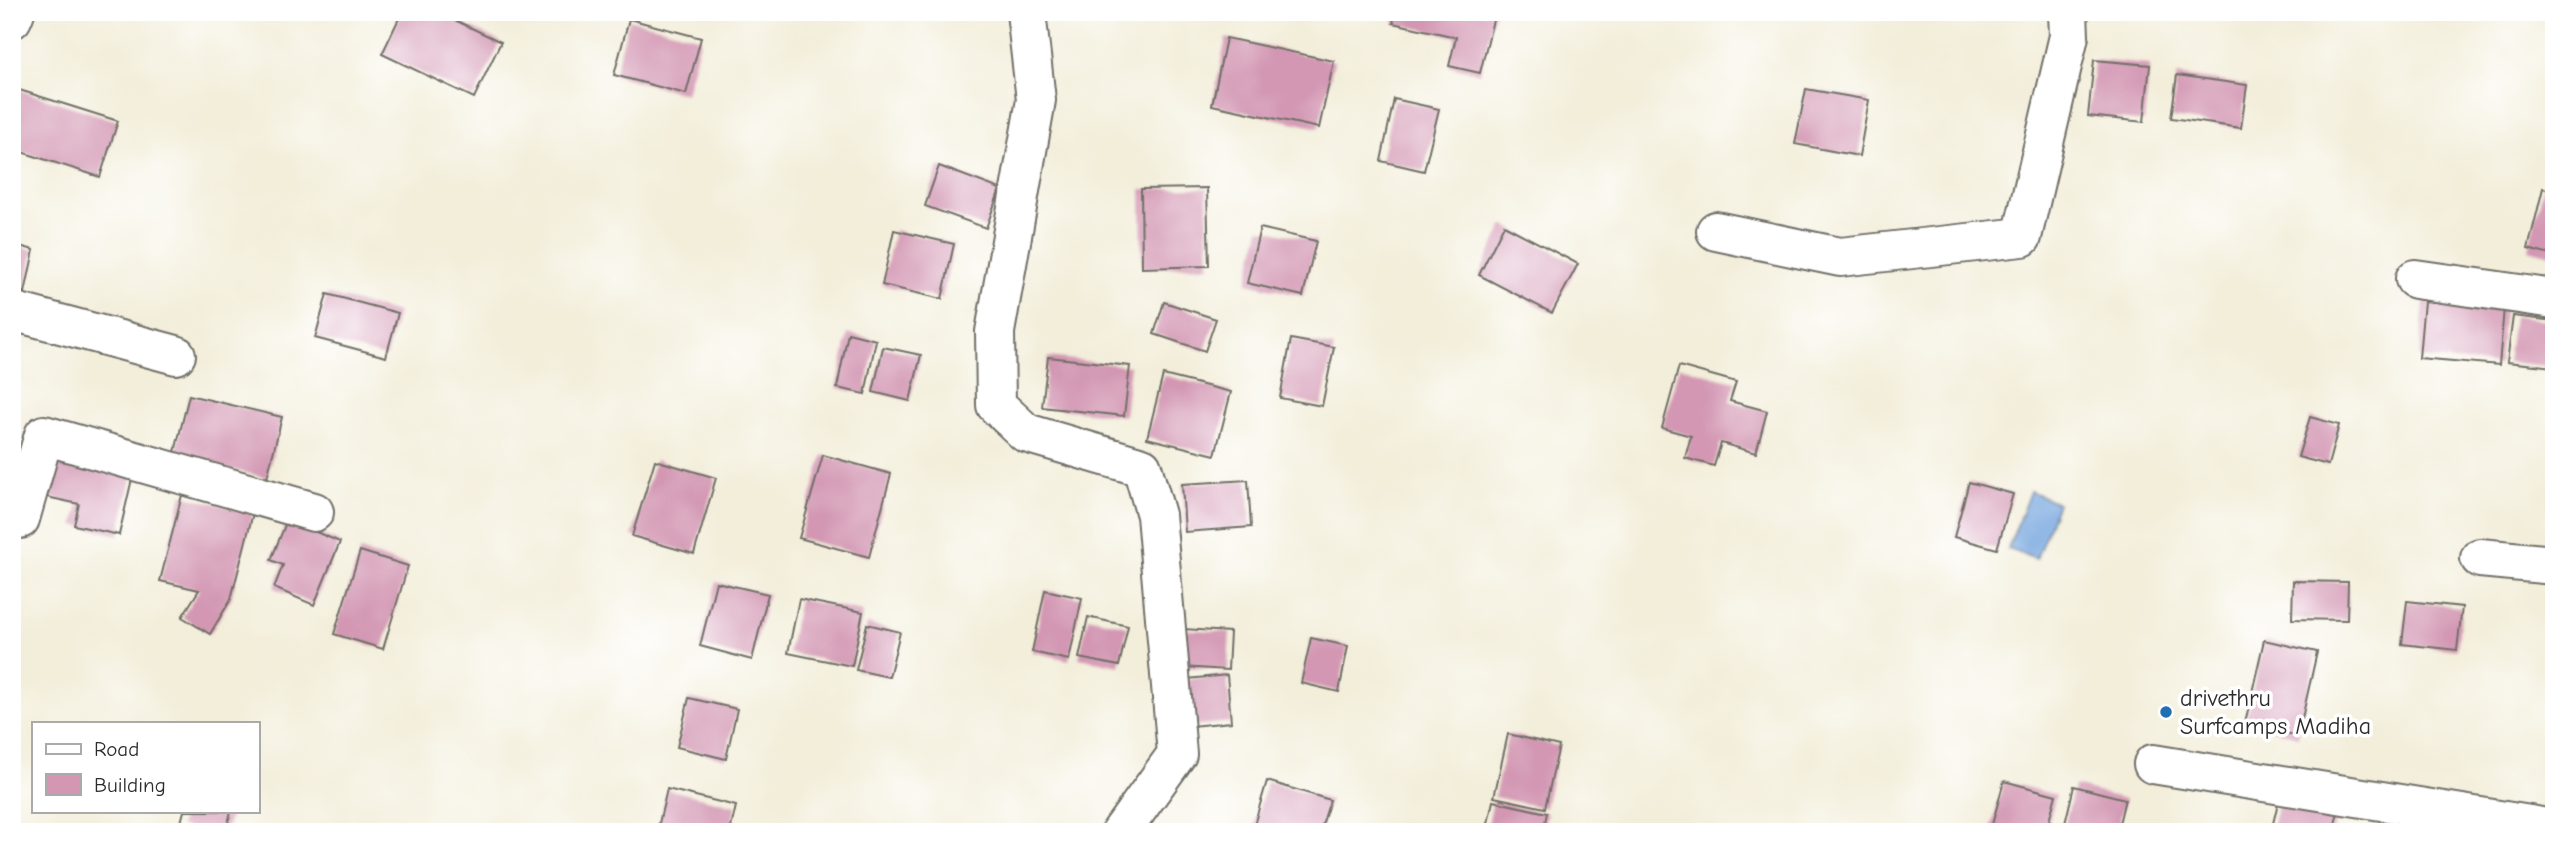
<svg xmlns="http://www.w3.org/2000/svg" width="2566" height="844" viewBox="0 0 2566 844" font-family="'Comic Neue',sans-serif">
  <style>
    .water { fill: #73a4de; stroke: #4f6884; stroke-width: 2 }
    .building { fill: #d397b3 }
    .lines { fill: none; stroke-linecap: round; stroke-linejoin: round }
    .minor-casing { stroke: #716f68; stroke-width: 42 }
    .trunk-casing { stroke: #716f68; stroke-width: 42 }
    .minor { stroke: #fff; stroke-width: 38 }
    .trunk { stroke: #fff; stroke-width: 38 }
    .poi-dot { fill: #1f6fb2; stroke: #fff; stroke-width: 2.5 }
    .labels { text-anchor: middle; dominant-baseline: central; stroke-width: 7; stroke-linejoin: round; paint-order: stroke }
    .poi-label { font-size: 24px; fill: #2b2b2b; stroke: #fff; text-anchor: start }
  </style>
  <rect width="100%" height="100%" fill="#fff"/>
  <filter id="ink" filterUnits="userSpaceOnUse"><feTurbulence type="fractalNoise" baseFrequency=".0143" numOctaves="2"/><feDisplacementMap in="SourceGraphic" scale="14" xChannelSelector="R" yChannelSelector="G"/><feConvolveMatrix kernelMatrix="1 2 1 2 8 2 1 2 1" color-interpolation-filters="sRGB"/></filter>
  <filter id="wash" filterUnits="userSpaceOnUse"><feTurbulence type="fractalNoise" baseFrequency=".00686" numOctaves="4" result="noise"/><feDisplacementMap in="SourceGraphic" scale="28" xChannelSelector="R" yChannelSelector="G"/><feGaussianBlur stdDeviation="1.57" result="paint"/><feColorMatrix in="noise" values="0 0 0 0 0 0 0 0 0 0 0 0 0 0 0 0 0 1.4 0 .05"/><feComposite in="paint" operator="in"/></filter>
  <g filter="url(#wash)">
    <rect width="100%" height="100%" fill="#f3eeda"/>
    <!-- water -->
    <polygon class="water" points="2030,491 2058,503 2036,559 2008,549"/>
    <g id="blocks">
      <!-- building -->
      <g class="building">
        <polygon points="402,12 438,12 501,42 474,98 382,54"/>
        <polygon points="1396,12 1495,12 1480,73 1449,66 1456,37 1393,23"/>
        <polygon points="629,19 701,38 686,94 614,75"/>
        <polygon points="1226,38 1334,61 1319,128 1212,105"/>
        <polygon points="2094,60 2150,65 2144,122 2088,116"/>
        <polygon points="2177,75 2247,85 2241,128 2171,118"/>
        <polygon points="13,88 118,121 100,177 12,149"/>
        <polygon points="1806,89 1869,100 1859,156 1795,144"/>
        <polygon points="1394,99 1439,109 1424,171 1381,161"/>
        <polygon points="939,166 1000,189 986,228 925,206"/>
        <polygon points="1207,188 1209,266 1142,268 1141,189"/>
        <polygon points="2543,188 2554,191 2554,256 2528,249"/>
        <polygon points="1504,225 1578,264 1552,313 1479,275"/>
        <polygon points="1260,228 1316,241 1303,296 1247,283"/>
        <polygon points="894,230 954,244 942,299 882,285"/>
        <polygon points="12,244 34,250 25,293 12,290"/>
        <polygon points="327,294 398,313 386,357 315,338"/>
        <polygon points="2424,301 2504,308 2499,365 2419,358"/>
        <polygon points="1164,302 1216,319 1205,351 1154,334"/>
        <polygon points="2513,316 2554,321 2554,367 2507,362"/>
        <polygon points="848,333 876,340 865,394 837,388"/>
        <polygon points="1291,339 1334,347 1322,406 1280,398"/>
        <polygon points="883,347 921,355 910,401 873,392"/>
        <polygon points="1048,357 1130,366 1124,416 1042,407"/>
        <polygon points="1679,366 1736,382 1730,401 1767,411 1756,453 1721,443 1714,466 1685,458 1691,436 1662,428"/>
        <polygon points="1163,375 1231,392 1215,455 1147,438"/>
        <polygon points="189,395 282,417 267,478 174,456"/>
        <polygon points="2310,417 2339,425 2328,465 2298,457"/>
        <polygon points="53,451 134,470 119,535 74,525 79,504 42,496"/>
        <polygon points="823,455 891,474 869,557 799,538"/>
        <polygon points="655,460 716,478 694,554 632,536"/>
        <polygon points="1248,480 1251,527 1185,532 1182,484"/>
        <polygon points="1969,482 2013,494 1997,549 1954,537"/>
        <polygon points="182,495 253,513 231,599 210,634 182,617 199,590 160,581"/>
        <polygon points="287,520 340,542 314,605 274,588 283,565 271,560"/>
        <polygon points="360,551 408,566 383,649 334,634"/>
        <polygon points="2293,581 2348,582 2347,620 2292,619"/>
        <polygon points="716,582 768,594 752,660 700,646"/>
        <polygon points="1045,590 1082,598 1069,660 1032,652"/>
        <polygon points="799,599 863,612 852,666 788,653"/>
        <polygon points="2407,601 2462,607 2457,650 2402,644"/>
        <polygon points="1088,617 1128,626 1119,666 1079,658"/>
        <polygon points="867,624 900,632 889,677 856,670"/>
        <polygon points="1183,629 1230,632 1228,670 1181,667"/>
        <polygon points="1311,638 1348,646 1339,692 1301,683"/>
        <polygon points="2264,640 2317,652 2298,736 2245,723"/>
        <polygon points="1227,675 1231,722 1181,727 1177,680"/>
        <polygon points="689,698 737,709 726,759 677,747"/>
        <polygon points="1508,734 1559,746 1545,808 1494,797"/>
        <polygon points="1267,781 1330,800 1320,832 1278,832 1254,825"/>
        <polygon points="2004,781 2056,795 2046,832 1990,832"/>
        <polygon points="2074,786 2125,799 2117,832 2063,832"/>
        <polygon points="667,789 736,806 730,832 657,832"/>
        <polygon points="2281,790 2340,804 2333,832 2271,832"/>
        <polygon points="1493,801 1547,813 1543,832 1486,832"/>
        <polygon points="184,811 231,811 226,832 201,832 180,826"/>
      </g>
    </g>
  </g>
  <g filter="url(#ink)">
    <use href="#blocks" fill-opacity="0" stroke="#716f68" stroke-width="2"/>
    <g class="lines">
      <defs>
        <g id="minor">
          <polyline points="1026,12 1036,100 995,332 996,405 1026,433 1142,467 1156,515 1177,754 1121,832"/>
          <polyline points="1716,231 1840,257 2022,237 2069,36 2068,12"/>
          <polyline points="2415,279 2554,299"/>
          <polyline points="12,311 176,355"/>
          <polyline points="12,520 20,519 44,435 314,512"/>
          <polyline points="2480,558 2554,565"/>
          <polyline points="2153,764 2554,829"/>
        </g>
        <polyline id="trunk" points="12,19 15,12"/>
      </defs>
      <!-- minor casing -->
      <use href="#minor" class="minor-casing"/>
      <!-- trunk casing -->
      <use href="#trunk" class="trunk-casing"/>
      <!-- minor -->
      <use href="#minor" class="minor"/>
      <!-- trunk -->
      <use href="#trunk" class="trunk"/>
    </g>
  </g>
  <!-- markers -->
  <circle class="poi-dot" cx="2166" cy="712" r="7"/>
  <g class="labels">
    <!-- poi labels -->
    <g class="poi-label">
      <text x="2180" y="698">drivethru<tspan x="2180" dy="28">Surfcamps Madiha</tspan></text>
    </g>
  </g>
  <!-- margin -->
  <rect width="2566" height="844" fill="none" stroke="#fff" stroke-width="42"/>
  <!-- legend -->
  <rect x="32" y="722" width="228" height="91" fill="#ffffff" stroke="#aaaaaa" stroke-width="2"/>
  <rect x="46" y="744" width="35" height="10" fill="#ffffff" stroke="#aaaaaa" stroke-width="2"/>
  <text x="94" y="756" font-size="21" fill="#2b2b2b">Road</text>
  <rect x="46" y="774" width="35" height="21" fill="#d397b3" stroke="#aaaaaa" stroke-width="2"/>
  <text x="94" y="792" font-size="21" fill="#2b2b2b">Building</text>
</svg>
